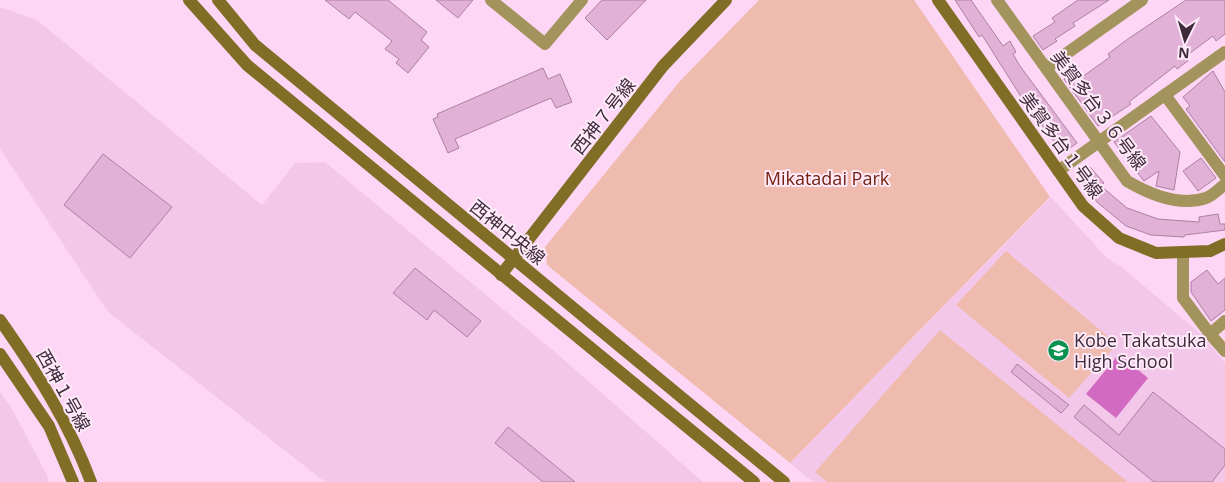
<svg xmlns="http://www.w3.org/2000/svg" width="1225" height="482" viewBox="0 0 1225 482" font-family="'Open Sans','Noto Sans JP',sans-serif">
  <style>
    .built { fill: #f3c7e9 }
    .green { fill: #f0bbaf }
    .water { fill: #d26ac1 }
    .building { fill: #e2b1d7; stroke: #ad7fa4 }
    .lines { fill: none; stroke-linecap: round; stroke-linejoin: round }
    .street { stroke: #a3945d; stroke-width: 12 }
    .secondary { stroke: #806d26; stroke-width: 12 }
    .labels { text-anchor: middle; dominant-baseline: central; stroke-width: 4; stroke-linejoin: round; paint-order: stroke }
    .street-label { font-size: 18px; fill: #3f2c3b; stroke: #ffeafa }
    .park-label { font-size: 18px; fill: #74210f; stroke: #ffeafa }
    .poi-label { font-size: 18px; fill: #3f2c3b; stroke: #ffeafa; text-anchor: start }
  </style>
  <rect width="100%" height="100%" fill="#fed6f5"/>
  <!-- built -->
  <g class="built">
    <polygon points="0,7 37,20 262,205 295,163 325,162 555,352 703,482 325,482 108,312 0,149"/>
    <polygon points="1051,197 1107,258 1123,268 1203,336 1225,363 1225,482 813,482 790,463"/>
    <polygon points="0,392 11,407 48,477 47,482 0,482"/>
  </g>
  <!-- green -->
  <g class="green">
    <polygon points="759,0 914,0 1050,197 790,463 547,265 545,247 680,81"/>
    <polygon points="1006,251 1117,344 1069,398 956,305"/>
    <polygon points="940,330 1128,482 827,482 815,472"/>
  </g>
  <!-- water -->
  <polygon class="water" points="1119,354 1148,378 1116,418 1086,394"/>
  <!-- building -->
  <g class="building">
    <polygon points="325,0 388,0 427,32 421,40 429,47 408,73 396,63 399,59 385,49 392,41 355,12 349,19"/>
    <polygon points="436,0 473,0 458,18"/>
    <polygon points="602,0 646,0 607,40 585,18"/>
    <polygon points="955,0 971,0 1003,46 1010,41 1016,52 1013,54 1020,66 1077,143 1063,153 1025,103 982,35 979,37"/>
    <polygon points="1078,0 1109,0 1073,23 1075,26 1055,39 1057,41 1043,50 1033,36 1055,22 1052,18"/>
    <polygon points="1186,0 1225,0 1225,34 1216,41 1213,36 1186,56 1189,60 1177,69 1175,66 1129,102 1131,104 1098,126 1064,79 1077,70 1082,77 1110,57 1108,54 1125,41"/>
    <polygon points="543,68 548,79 560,74 572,102 556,108 551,98 455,139 459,148 448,153 433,119 438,117 437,114"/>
    <polygon points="1213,71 1225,92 1225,162 1186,109 1190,106 1183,97"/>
    <polygon points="1151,116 1180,152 1174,190 1156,186 1159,171 1144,181 1114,142"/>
    <polygon points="103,154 172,207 130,258 64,205"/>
    <polygon points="1201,158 1216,178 1198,191 1183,171"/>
    <polygon points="1090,167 1104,183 1101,186 1127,208 1158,219 1199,222 1199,217 1218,214 1220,224 1225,224 1225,230 1185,235 1184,237 1151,235 1126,226 1097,202 1077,178"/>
    <polygon points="415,268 481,321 467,337 434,310 427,320 393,293"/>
    <polygon points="1207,270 1218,284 1225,278 1225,310 1211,321 1191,292 1191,282"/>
    <polygon points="1017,364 1069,405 1061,413 1011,372"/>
    <polygon points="1153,392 1225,449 1225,465 1212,482 1154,482 1074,417 1084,405 1119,435"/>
    <polygon points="508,427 575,482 543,482 495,443"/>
  </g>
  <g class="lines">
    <!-- street -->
    <g class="street">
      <polyline points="491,0 545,44 582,0"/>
      <path d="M997,0l130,181c22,13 52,26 79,17 6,-2 13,-9 19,-14"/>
      <polyline points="1046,68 1142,0"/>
      <polyline points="1165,95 1225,176"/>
      <polyline points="1058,171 1225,52"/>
      <polyline points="1183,252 1183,298 1210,334"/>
      <polyline points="1225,321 1210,334 1225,351"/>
    </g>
    <!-- secondary -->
    <g class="secondary">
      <polyline points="189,0 247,65 754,482"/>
      <polyline points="218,0 255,45 784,482"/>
      <polyline points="938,0 1083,206 1119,238 1156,253 1210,251 1225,244"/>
      <polyline points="501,275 663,66 726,0"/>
      <path d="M0,320c36,51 69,103 91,162"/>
      <polyline points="0,354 49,426 73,482"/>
    </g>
  </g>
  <!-- icons -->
  <defs>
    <symbol id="school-disc" viewBox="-11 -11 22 22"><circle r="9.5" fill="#0c9250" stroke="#ffeafa"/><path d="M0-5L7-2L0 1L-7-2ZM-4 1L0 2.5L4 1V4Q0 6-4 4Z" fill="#fff"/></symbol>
  </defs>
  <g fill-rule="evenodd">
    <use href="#school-disc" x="1046" y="338" width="25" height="25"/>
  </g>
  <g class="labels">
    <!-- street labels -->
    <g class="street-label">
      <text transform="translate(1099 110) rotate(53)">美賀多台３６号線</text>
      <text transform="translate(603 116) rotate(-52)">西神７号線</text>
      <text transform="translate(1062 145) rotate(54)">美賀多台１号線</text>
      <text transform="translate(508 232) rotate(39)">西神中央線</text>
      <text transform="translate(64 390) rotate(61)">西神１号線</text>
    </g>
    <!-- park labels -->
    <g class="park-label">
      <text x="827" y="178">Mikatadai Park</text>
    </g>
    <!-- poi labels -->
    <g class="poi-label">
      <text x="1074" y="340">Kobe Takatsuka<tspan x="1074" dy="21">High School</tspan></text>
    </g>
  </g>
  <!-- north arrow -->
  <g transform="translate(1185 40) rotate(185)" stroke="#ffeafa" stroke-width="4" paint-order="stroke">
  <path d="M0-4L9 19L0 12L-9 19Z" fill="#3f2c3b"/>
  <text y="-8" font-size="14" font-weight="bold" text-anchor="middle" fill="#3f2c3b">N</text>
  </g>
</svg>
